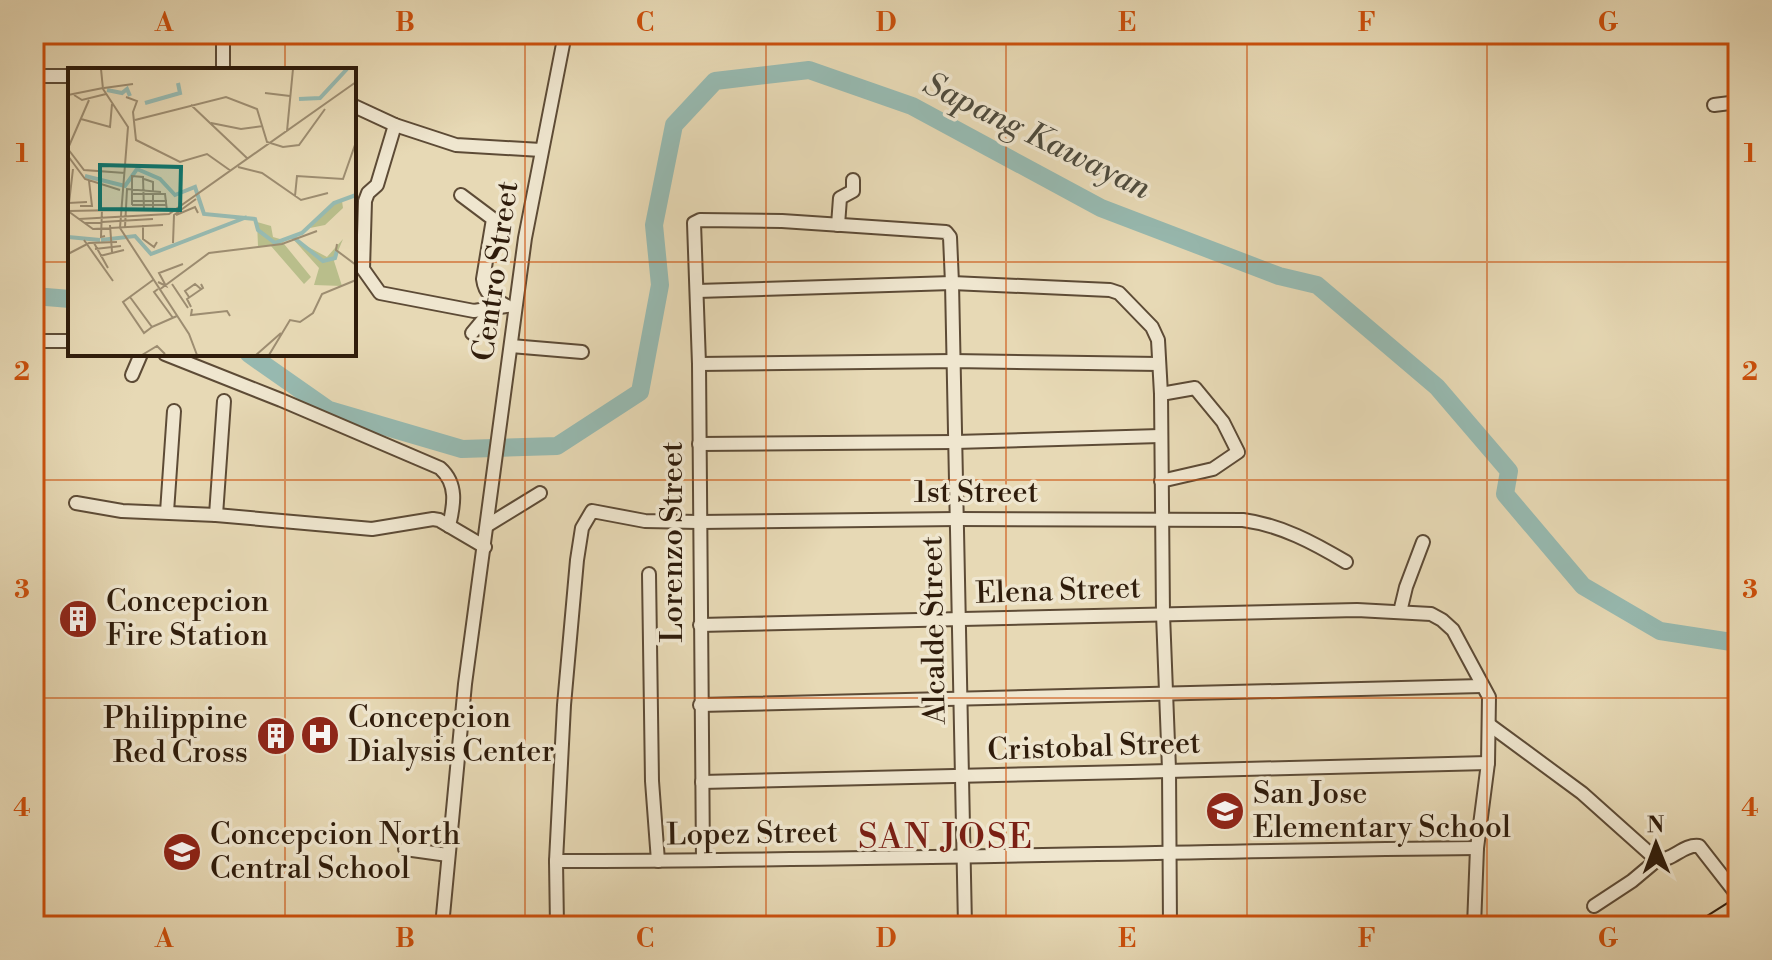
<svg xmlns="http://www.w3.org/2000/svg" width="1772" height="960" viewBox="0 0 1772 960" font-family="'Libre Bodoni',serif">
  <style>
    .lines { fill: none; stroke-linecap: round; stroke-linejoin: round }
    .river { stroke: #97bab1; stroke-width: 18 }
    .minor-casing { stroke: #5d4b36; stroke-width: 16 }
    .major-casing { stroke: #2f1c0b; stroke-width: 20 }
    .minor { stroke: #efe6cf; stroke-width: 12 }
    .major { stroke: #e7d9b5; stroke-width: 16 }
    .grid { fill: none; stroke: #cc500c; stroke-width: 2; stroke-opacity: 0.55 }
    .labels { text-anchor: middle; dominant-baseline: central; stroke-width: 7; stroke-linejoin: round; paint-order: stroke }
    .street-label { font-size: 30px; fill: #2f1c0b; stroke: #efe6cf }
    .poi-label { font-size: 30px; fill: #2f1c0b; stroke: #efe6cf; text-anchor: start }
    .water-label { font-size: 32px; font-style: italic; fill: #4e4b3d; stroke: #efe6cf }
    .quarter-label { font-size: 34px; letter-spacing: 2px; fill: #7a1f14; stroke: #efe6cf }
    .inset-river { fill: none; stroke: #97bab1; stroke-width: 4 }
    .inset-road { fill: none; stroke: #9d8d71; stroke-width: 2 }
    .view { fill: #0f766e; fill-opacity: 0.15; stroke: #0f766e; stroke-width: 4 }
    .inset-edge { fill: none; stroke: #2f1c0b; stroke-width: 4 }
    .neatline { fill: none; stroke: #cc500c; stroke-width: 3 }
    .grid-label { font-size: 26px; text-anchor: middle; font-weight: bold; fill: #cc500c }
  </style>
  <rect width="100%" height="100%" fill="#e7d9b5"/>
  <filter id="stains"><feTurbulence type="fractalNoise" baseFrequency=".0025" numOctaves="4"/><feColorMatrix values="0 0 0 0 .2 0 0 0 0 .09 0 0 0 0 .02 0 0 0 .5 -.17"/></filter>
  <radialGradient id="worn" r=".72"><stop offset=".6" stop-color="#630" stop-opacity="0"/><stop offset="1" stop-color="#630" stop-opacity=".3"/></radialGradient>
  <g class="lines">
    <!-- river -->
    <g class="river">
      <polyline points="34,296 70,299"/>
      <polyline points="249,354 329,410 462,449 557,446 640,392 660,285 654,225 674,125 715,81 809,70 912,106 1101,208 1279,276 1317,285 1437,387 1509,471 1505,494 1583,586 1660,631 1738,643"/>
    </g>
    <defs>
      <g id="minor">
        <polyline points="223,34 223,70"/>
        <polyline points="34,76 70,76"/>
        <polyline points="1714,105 1738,102"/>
        <polyline points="354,106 395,125 456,145 541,150"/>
        <polyline points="395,125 377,185 368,193 365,201 363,269 380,293 474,311 506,306"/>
        <path d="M461,195l32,24 -10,60c2,16 11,20 24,27"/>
        <polyline points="838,225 840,198 853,191 853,180"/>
        <polyline points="697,291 952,283 1110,290 1119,293 1152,327 1158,340 1161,394 1163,614 1169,769 1170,926"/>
        <polyline points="472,333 492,309"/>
        <polyline points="34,341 70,341"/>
        <polyline points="511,346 582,352"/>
        <path d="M165,354l116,46 159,68c18,16 14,37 9,58"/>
        <polyline points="699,364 953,361 1159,364"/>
        <polyline points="132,375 141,354"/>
        <polyline points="699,444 955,442 1160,436"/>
        <polyline points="1161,481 1213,469 1238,452 1223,422 1195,388 1161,394"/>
        <polyline points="76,503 122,511 216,515 372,529 433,519 439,520 485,547"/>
        <polyline points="167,512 174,411"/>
        <polyline points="216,515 224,401"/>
        <polyline points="488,525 540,493"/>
        <polyline points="649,574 652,781 658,861"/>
        <polyline points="1400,612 1406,587 1423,542"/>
        <polyline points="700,625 1357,610 1431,614 1442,620 1453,630 1489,697 1488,763 1477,848 1474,926"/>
        <polyline points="700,705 1482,686"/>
        <path d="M1491,726l91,67 75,67c16,1 26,-16 42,-14l39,50"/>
        <path d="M702,782c262,-4 524,-14 786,-19"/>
        <polyline points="405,849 448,855"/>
        <polyline points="703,860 699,364 694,223 700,220 782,221 946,232 950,237 952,283 965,926"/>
        <path d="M556,861c307,0 614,-10 921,-13"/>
        <polyline points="1594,906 1632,881 1657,860"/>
        <polyline points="442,926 465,684 525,238 565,34"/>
        <path d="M557,926l-1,-65 8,-156 13,-145 5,-32 10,-17 53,10 54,1 258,-3 286,1c38,5 71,23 103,42"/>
        <polyline points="1443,926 1474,925"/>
      </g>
      <polyline id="major" points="1708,926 1738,907"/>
    </defs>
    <!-- minor casing -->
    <use href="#minor" class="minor-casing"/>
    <!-- major casing -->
    <use href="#major" class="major-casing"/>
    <!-- minor -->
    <use href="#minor" class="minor"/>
    <!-- major -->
    <use href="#major" class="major"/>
  </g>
  <!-- grid -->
  <path class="grid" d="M285,34v36M525,34v892M766,34v892M1006,34v892M1247,34v892M1487,34v892M34,262h36M354,262h1384M285,354v572M34,480h1704M34,698h1704"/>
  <!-- icons -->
  <defs>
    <symbol id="building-disc" viewBox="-11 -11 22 22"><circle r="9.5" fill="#8f2418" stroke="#efe6cf"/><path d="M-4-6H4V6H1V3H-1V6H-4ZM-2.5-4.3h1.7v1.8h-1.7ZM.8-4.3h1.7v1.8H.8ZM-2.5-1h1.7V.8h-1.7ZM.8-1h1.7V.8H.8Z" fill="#fff"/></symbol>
    <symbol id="hospital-disc" viewBox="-11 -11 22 22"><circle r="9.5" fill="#8f2418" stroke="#efe6cf"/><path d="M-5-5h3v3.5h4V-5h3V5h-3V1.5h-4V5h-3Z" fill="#fff"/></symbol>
    <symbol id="school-disc" viewBox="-11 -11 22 22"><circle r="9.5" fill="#8f2418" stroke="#efe6cf"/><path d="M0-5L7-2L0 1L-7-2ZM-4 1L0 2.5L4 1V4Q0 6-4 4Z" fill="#fff"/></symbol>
  </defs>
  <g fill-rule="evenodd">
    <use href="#building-disc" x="56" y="597" width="44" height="44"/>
    <use href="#hospital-disc" x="298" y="713" width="44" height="44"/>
    <use href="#building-disc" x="254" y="714" width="44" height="44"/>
    <use href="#school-disc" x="1203" y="789" width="44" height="44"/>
    <use href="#school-disc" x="160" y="830" width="44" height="44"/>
  </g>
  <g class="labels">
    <!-- street labels -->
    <g class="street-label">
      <text transform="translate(496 271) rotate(-82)">Centro Street</text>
      <text x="976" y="493">1st Street</text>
      <text transform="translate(673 542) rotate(-90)">Lorenzo Street</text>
      <text transform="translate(1058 591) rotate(-2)">Elena Street</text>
      <text transform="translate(934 630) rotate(-91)">Alcalde Street</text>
      <text transform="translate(1094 747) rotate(-2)">Cristobal Street</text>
      <text transform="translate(752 834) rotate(-1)">Lopez Street</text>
    </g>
    <!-- poi labels -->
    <g class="poi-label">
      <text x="106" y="602">Concepcion<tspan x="106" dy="34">Fire Station</tspan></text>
      <text x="348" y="718">Concepcion<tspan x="348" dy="34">Dialysis Center</tspan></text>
      <text x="248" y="719" text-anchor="end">Philippine<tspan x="248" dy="34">Red Cross</tspan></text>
      <text x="1253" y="794">San Jose<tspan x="1253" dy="34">Elementary School</tspan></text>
      <text x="210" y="835">Concepcion North<tspan x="210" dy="34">Central School</tspan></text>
    </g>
    <!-- water labels -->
    <g class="water-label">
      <text transform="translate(1037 136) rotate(26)">Sapang Kawayan</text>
    </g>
    <!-- quarter labels -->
    <g class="quarter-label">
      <text x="946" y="838">SAN JOSE</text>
    </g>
  </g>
  <!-- overview -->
  <g transform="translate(68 68)">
    <rect width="288" height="288" fill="#e7d9b5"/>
    <path d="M267,133h7l1,7 -18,17 -15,3zM189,154l14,4 2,11 7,2 31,38 -7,7 -33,-38h-13zM225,171l34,18 16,-18 -9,22 8,25 -28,-1 5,-17z" fill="#b9be8b"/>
    <path class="inset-river" d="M39,22l15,3 5,-4 3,7M231,31l21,-1 27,-29M77,35l35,-10 -2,-10M17,108l40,10 12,-17 23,10 15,16 20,-8 9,27 51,5 3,11 17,13 27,-10 32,-30 22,-8M0,169l32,3M225,169l30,24 12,-3 2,-7M33,172l34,-4 16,18 96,-37"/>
    <path class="inset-road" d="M33,1l2,20 25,38 -8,101 69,106 8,21M36,20l29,-4M197,25l25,3M0,27l35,-7M6,27l8,5 24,-6M58,29l11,4 -4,11 3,28 44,22 27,-8 24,17M123,37l57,54M13,51l29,8 2,-23M67,52l91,-23 31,12 10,33 16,5 16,-2 26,-36M143,55l30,6 22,-3M219,63l6,-62M1,78l20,-46M0,81l16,21 41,3M0,88l17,23 35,11M170,99l24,6 39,27 27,-7M5,101l-4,34 18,-1M76,111l9,3v28M64,126h33l2,17M227,128l2,-20 46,3 13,-37M64,133h35M64,137v-29l11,1 1,34M64,137h35M12,138h12l-3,-25M34,141l-1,28 4,-1M0,143l11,8 90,-5 187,-132M1,143l98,-2M108,147l19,-8 3,6M11,151l14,10 70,-4M17,155l68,-4M42,157l2,27M75,157v14l11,8 3,-5M57,159l2,-38 34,3M16,172l29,41M26,175l14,25M105,175l1,-28 22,-16M269,176l-1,6 20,15M27,181l26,-3M0,186l21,-11 28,-1M32,188l24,-6M90,214l8,4 -7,-13 24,-9M104,216l16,24M90,221l-4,3 19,26M91,222l50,-37 73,-9 35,-13M62,229l22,30 25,-11M121,229l-4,-6 10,-7 6,5M123,239l-4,-8 16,-11 -2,-4M124,241l-1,6 36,-4 3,5M84,259l-8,6 -21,-31 30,-22M74,287l15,-9 8,8M188,287l25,-22M201,287l21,-35 10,2 13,-9 9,-19 34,-14"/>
    <path class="view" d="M32,97l81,2 -1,43 -80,-1z"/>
    <rect width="288" height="288" class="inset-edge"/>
  </g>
  <!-- margin -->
  <rect width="1772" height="960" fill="none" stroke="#e7d9b5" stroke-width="88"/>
  <!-- north arrow -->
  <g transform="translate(1656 844) rotate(359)" stroke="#efe6cf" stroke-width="6" paint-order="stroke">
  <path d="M0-6L14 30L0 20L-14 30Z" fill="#2f1c0b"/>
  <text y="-12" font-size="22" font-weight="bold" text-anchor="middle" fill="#2f1c0b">N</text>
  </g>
  <rect x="44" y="44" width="1684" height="872" class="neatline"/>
  <g class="grid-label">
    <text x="164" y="31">A</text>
    <text x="405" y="31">B</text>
    <text x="645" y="31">C</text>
    <text x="886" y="31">D</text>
    <text x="1127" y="31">E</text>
    <text x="1367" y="31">F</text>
    <text x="1608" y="31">G</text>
    <text x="22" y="162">1</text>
    <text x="1750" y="162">1</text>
    <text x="22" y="380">2</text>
    <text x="1750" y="380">2</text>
    <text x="22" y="598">3</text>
    <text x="1750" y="598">3</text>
    <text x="22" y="816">4</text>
    <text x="1750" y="816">4</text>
    <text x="164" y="947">A</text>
    <text x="405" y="947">B</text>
    <text x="645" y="947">C</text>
    <text x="886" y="947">D</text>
    <text x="1127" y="947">E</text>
    <text x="1367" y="947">F</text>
    <text x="1608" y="947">G</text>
  </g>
  <rect width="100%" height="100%" filter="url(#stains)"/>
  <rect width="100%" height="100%" fill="url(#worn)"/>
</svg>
